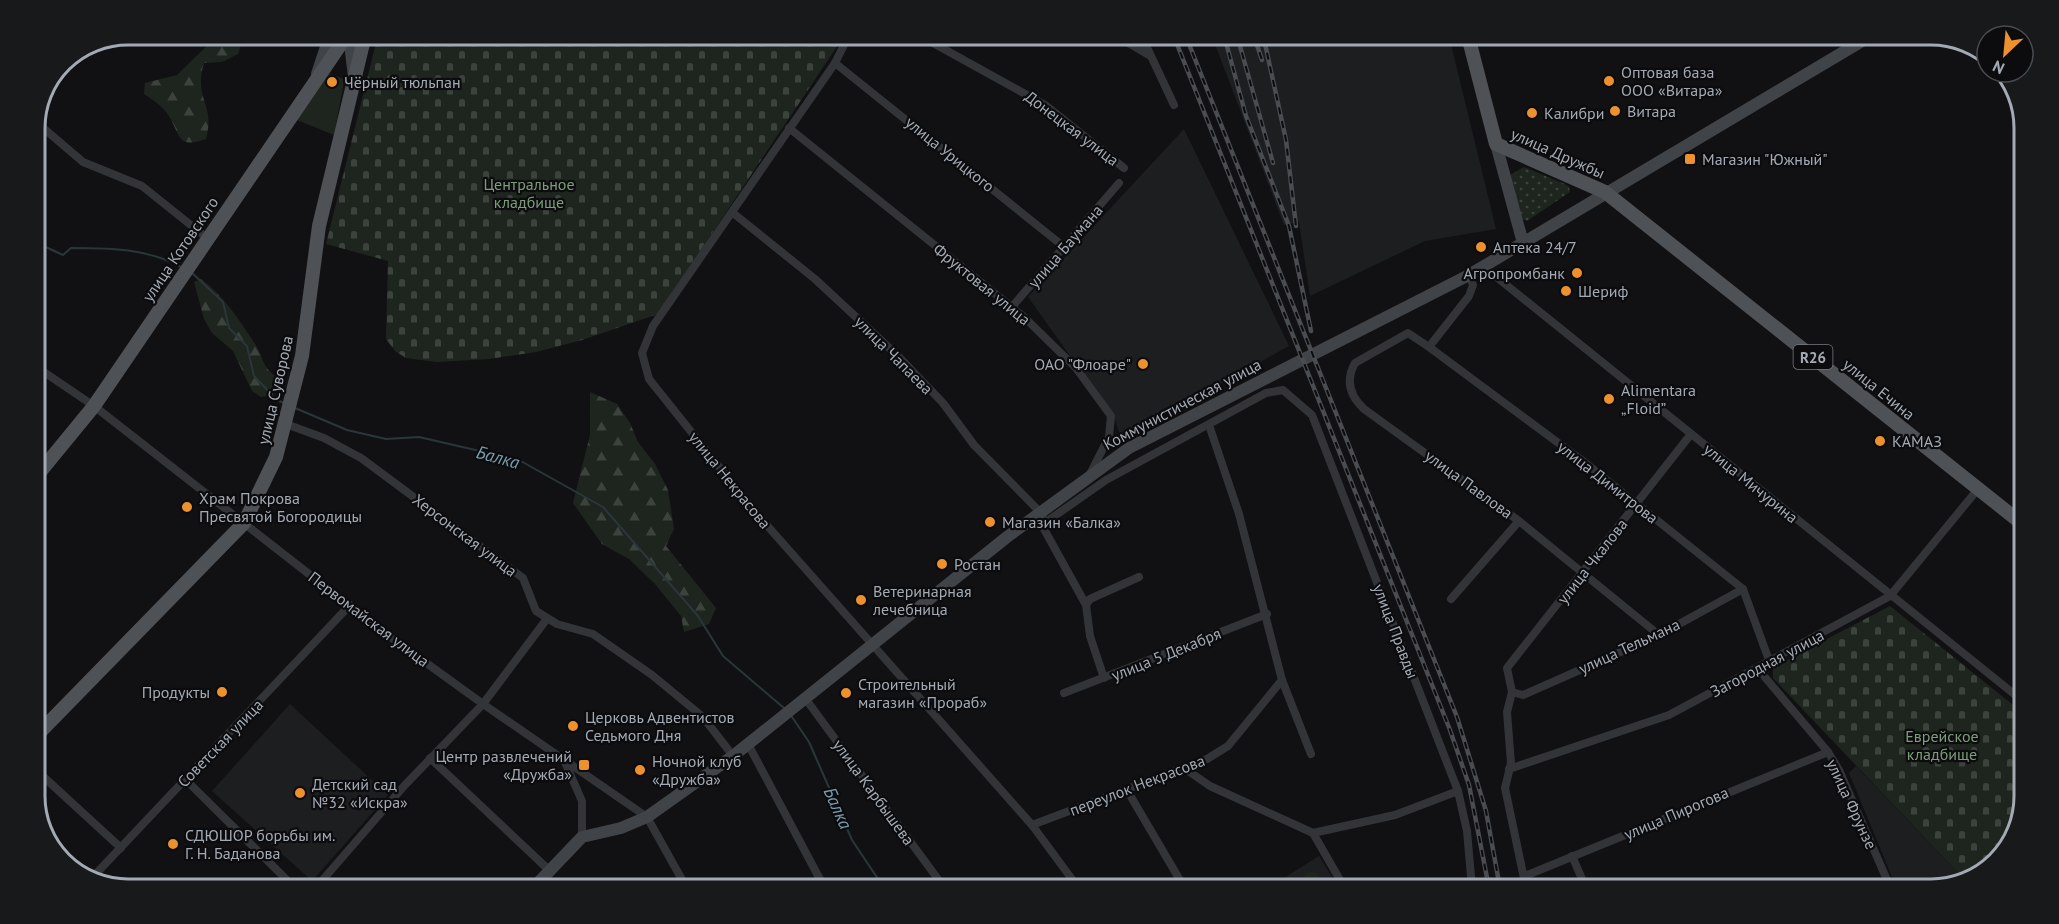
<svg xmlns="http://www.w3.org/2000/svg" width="2059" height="924" viewBox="0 0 2059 924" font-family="'PT Sans',sans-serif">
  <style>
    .built { fill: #1d1e20 }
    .grass { fill: url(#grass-dots) }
    .forest { fill: url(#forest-firs) }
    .cemetery { fill: url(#cemetery-stones) }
    .park { fill: #1e251e }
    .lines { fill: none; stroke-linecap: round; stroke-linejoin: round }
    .stream { stroke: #2b363b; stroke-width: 2 }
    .street { stroke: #323438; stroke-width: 8 }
    .secondary { stroke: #404347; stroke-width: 12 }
    .primary { stroke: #4e5156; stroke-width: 14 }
    .rail-casing { stroke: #494c50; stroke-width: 4.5 }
    .rail { stroke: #0c0c0e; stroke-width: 2; stroke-dasharray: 7; stroke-linecap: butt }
    .poi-dot { fill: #ed912f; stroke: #0c0c0e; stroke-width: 2 }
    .labels { text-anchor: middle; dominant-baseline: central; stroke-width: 4.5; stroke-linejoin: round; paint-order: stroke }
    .shield { fill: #0c0c0e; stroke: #767b82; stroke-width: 1.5 }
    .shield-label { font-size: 15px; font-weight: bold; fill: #a3aab3 }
    .poi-label { font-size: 16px; fill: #a3aab3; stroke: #0c0c0e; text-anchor: start }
    .street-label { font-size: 16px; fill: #a3aab3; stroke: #0c0c0e }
    .park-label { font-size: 16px; fill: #7d9e7a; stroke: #0c0c0e }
    .water-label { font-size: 18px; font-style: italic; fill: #7a9dae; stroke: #0c0c0e }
    .rim { fill: none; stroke: #a3aab3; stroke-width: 3 }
  </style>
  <defs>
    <pattern id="grass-dots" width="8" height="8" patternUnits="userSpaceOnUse" patternTransform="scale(1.5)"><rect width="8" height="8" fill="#1e251e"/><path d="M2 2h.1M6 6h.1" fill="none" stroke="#3c423c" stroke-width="1.8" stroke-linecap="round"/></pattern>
    <pattern id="forest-firs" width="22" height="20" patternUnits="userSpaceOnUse" patternTransform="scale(1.5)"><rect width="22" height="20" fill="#1e251e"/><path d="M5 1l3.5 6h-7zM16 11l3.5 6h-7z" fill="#3c423c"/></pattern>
    <pattern id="cemetery-stones" width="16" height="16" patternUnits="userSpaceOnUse" patternTransform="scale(1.5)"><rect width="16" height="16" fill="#1e251e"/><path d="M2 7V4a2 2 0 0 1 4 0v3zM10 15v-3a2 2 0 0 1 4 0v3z" fill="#3c423c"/></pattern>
  </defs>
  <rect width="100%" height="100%" fill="#111113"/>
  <!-- built -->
  <g class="built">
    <polygon points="1213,39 1450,40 1496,229 1425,241 1310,296 1299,222 1284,225"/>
    <polygon points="1184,129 1289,346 1121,439 1115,419 1028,297"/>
    <polygon points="290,704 388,795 312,881 212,791"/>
    <polygon points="1856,766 1959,874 1921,889 1897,889 1849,773"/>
    <polygon points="1319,856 1338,887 1270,887 1287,876"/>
  </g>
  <!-- grass -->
  <polygon class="grass" points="1524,167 1565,184 1569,187 1570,192 1527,221 1522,219 1510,175"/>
  <!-- forest -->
  <g class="forest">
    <path d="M218,35h20l4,7 -4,12 -16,8 -18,1c-11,36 12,42 2,76 -28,10 -25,-2 -37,-23 -6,-10 -16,-16 -25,-22l1,-11 32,-8z"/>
    <path d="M201,279c21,15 38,40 52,62 13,18 6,24 26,38l-2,10 -5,6 -11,2 -9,-6 -19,-40 -21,-18 -8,-14 -10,-37z"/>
    <polygon points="590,392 617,404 630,423 638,442 655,464 668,490 674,529 666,546 716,608 709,624 684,632 681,616 655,584 629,559 602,544 573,503 590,435"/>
  </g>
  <!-- cemetery -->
  <g class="cemetery">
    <polygon points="378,35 824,37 840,42 658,314 582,340 536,352 489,359 437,362 406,358 395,351 386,339 388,261 326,244"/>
    <polygon points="1890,606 2018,709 2017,832 1983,873 1964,879 1773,678 1773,667"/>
  </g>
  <!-- park -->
  <g class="park">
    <polygon points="330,74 342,78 344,82 334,135 297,120 326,75"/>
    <polygon points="1309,872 1316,872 1325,887 1294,887"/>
  </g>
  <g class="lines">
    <!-- stream -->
    <g class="stream">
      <path d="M35,242l28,13 8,-7c40,0 76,0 112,20"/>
      <polyline points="191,272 223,302 229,328 247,346 254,376 277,400 284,403"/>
      <polyline points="295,408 347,430 386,439 419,437 519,460 603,507 698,616 723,656 784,708"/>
      <polyline points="790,714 809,742 852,840 882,885"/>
    </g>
    <!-- street -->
    <g class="street">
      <polyline points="848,37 835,63 653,326 642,353 649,379 756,513 1032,825 1077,886"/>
      <polyline points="924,38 1045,105 1124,168"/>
      <polyline points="1120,38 1149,55"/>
      <polyline points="1143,39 1174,105"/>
      <polyline points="835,63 1063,246"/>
      <polyline points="35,121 83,162 142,186 207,238"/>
      <polyline points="789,128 1024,317 1076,368 1111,416 1109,437 1090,474"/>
      <polyline points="733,213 815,279 899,357 943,403 974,445 1040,512 1046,522 1106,480 1266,393 1283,390 1312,415 1458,791 1467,831 1472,888"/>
      <polyline points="1484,267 2019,698"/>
      <polyline points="1011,308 1119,183"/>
      <polyline points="1429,347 1469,296 1473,285 1469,275"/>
      <polyline points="35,366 94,406 378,628 483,704 647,817 685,885"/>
      <polyline points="286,424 324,438 361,458 523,578 536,611 557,624 593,634 652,675 703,717 733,756"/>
      <polyline points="1209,425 1239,514 1282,680 1311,754"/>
      <polyline points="1046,522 1044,529 1086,605"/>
      <polyline points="1451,599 1519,521"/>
      <path d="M1659,635l-140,-114 -155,-112c-14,-13 -19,-28 -9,-46l53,-30 21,14 159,118 155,124 27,74"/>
      <polyline points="1758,669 1828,752 1839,770 1891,889"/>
      <polyline points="1104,678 1090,636 1086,605 1090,599 1139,577"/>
      <polyline points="1512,692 1507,668 1691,434"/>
      <polyline points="1512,692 1523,695 1659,635 1743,589"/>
      <polyline points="1512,692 1507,712 1511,763 1505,788 1526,888"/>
      <polyline points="1064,693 1267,614"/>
      <polyline points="805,698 943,886"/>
      <polyline points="748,744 823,885"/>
      <polyline points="430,758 550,871"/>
      <polyline points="564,760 582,801 582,837"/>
      <polyline points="1184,768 1210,786 1313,833 1395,815 1458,791"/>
      <polyline points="35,769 121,848"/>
      <polyline points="1509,769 1669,715 1890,596 1978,489"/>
      <polyline points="185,779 290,883"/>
      <polyline points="1127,790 1184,887"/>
      <polyline points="1032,825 1207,759 1228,746 1282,680"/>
      <polyline points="1313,833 1344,887"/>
      <polyline points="1572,856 1586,888"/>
      <polyline points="1525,876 1828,752"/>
      <polyline points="90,880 350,605"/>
      <polyline points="320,883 405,785 483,704 546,620"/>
    </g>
    <!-- secondary -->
    <g class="secondary">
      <polyline points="349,35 354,77"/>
      <polyline points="317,74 330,35"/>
      <polyline points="1496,144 1523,243"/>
      <polyline points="537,884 582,837 621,828 647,817 733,756 1007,537 1129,448 1469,275 1862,41"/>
    </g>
    <!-- primary -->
    <g class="primary">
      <polyline points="1469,40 1496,144 1605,192 2020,522"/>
      <polyline points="35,478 94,406 347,35"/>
      <polyline points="35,737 244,523 276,457 302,356 319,226 365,35"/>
    </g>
    <defs>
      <g id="rail">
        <polyline points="1175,39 1450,730 1469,785 1489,888"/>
        <polyline points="1187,39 1457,717 1486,811 1500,888"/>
        <polyline points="1225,39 1246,116 1289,226 1311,331"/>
        <polyline points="1238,39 1273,163"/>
        <polyline points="1255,39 1262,60"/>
        <polyline points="1264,39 1286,140 1296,226"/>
      </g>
    </defs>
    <!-- rail casing -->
    <use href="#rail" class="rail-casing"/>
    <!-- rail -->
    <use href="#rail" class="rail"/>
  </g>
  <!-- markers -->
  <g class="poi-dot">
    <circle cx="1609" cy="81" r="6"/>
    <circle cx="332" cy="82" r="6"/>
    <circle cx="1615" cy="111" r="6"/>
    <circle cx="1532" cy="113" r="6"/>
    <rect x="1684" y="153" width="12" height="12" rx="3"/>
    <circle cx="1481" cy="247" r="6"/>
    <circle cx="1577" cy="273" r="6"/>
    <circle cx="1566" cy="291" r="6"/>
    <circle cx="1143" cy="364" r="6"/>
    <circle cx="1609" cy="399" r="6"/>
    <circle cx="1880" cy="441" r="6"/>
    <circle cx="187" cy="507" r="6"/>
    <circle cx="990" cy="522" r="6"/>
    <circle cx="942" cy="564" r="6"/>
    <circle cx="861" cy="600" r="6"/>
    <circle cx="222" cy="692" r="6"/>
    <circle cx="846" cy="693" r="6"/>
    <circle cx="573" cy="726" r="6"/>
    <rect x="578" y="759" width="12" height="12" rx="3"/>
    <circle cx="640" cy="770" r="6"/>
    <circle cx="300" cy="793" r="6"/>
    <circle cx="173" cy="844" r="6"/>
  </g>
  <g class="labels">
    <!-- shield labels -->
    <rect class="shield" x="1793.5" y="345" width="39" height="24" rx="4.5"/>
    <g class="shield-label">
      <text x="1813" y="357">R26</text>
    </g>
    <!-- poi labels -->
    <g class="poi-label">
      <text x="1621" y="72">Оптовая база<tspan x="1621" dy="18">ООО «Витара»</tspan></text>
      <text x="344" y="82">Чёрный тюльпан</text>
      <text x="1627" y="111">Витара</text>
      <text x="1544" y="113">Калибри</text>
      <text x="1702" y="159">Магазин "Южный"</text>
      <text x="1493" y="247">Аптека 24/7</text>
      <text x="1565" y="273" text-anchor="end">Агропромбанк</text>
      <text x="1578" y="291">Шериф</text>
      <text x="1131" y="364" text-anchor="end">ОАО "Флоаре"</text>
      <text x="1621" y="390">Alimentara<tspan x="1621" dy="18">„Floid”</tspan></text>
      <text x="1892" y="441">КАМАЗ</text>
      <text x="199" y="498">Храм Покрова<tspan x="199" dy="18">Пресвятой Богородицы</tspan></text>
      <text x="1002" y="522">Магазин «Балка»</text>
      <text x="954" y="564">Ростан</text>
      <text x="873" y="591">Ветеринарная<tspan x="873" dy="18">лечебница</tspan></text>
      <text x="858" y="684">Строительный<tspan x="858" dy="18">магазин «Прораб»</tspan></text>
      <text x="210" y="692" text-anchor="end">Продукты</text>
      <text x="585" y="717">Церковь Адвентистов<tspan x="585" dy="18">Седьмого Дня</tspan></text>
      <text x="572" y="756" text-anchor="end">Центр развлечений<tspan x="572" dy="18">«Дружба»</tspan></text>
      <text x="652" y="761">Ночной клуб<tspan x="652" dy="18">«Дружба»</tspan></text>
      <text x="312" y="784">Детский сад<tspan x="312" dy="18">№32 «Искра»</tspan></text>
      <text x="185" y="835">СДЮШОР борьбы им.<tspan x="185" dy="18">Г. Н. Баданова</tspan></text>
    </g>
    <!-- street labels -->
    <g class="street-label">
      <text transform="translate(1072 128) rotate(37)">Донецкая улица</text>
      <text transform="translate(1558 153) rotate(24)">улица Дружбы</text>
      <text transform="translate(950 154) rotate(39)">улица Урицкого</text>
      <text transform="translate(1065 246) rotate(-49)">улица Баумана</text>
      <text transform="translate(180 249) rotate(-56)">улица Котовского</text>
      <text transform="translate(982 284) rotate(39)">Фруктовая улица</text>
      <text transform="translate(894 355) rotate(45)">улица Чапаева</text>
      <text transform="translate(1879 389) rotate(39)">улица Ечина</text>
      <text transform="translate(275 390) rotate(-77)">улица Суворова</text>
      <text transform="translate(1182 404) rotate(-28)">Коммунистическая улица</text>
      <text transform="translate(730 480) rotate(51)">улица Некрасова</text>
      <text transform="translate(1608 482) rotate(38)">улица Димитрова</text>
      <text transform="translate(1751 483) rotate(39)">улица Мичурина</text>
      <text transform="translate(1469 484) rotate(36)">улица Павлова</text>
      <text transform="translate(465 535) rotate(37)">Херсонская улица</text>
      <text transform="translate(1592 561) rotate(-52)">улица Чкалова</text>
      <text transform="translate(369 619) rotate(37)">Первомайская улица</text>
      <text transform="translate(1396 631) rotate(69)">улица Правды</text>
      <text transform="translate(1629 646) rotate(-25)">улица Тельмана</text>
      <text transform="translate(1166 654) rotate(-22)">улица 5 Декабря</text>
      <text transform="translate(1767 663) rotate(-28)">Загородная улица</text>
      <text transform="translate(220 743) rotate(-46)">Советская улица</text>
      <text transform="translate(1137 785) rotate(-21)">переулок Некрасова</text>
      <text transform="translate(874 792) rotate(54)">улица Карбышева</text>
      <text transform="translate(1852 804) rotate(65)">улица Фрунзе</text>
      <text transform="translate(1676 813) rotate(-23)">улица Пирогова</text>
    </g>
    <!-- park labels -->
    <g class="park-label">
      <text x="529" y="184">Центральное<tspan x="529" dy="18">кладбище</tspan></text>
      <text x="1942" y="736">Еврейское<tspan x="1942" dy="18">кладбище</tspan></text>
    </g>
    <!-- water labels -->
    <g class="water-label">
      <text transform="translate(498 457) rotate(15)">Балка</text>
      <text transform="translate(838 808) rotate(66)">Балка</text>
    </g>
  </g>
  <!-- crop -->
  <path d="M0 0H2059V924H0ZM128 45H1931A83 83 0 0 1 2014 128V796A83 83 0 0 1 1931 879H128A83 83 0 0 1 45 796V128A83 83 0 0 1 128 45Z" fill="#18191b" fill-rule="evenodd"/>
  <path class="rim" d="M128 45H1931A83 83 0 0 1 2014 128V796A83 83 0 0 1 1931 879H128A83 83 0 0 1 45 796V128A83 83 0 0 1 128 45Z"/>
  <!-- north arrow -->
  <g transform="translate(2005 54) rotate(206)"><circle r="28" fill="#0c0c0e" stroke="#484b50" stroke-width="1.5"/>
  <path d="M0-4.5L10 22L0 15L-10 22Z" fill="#ed912f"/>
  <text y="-9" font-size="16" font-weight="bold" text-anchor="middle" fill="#a3aab3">N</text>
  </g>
</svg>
